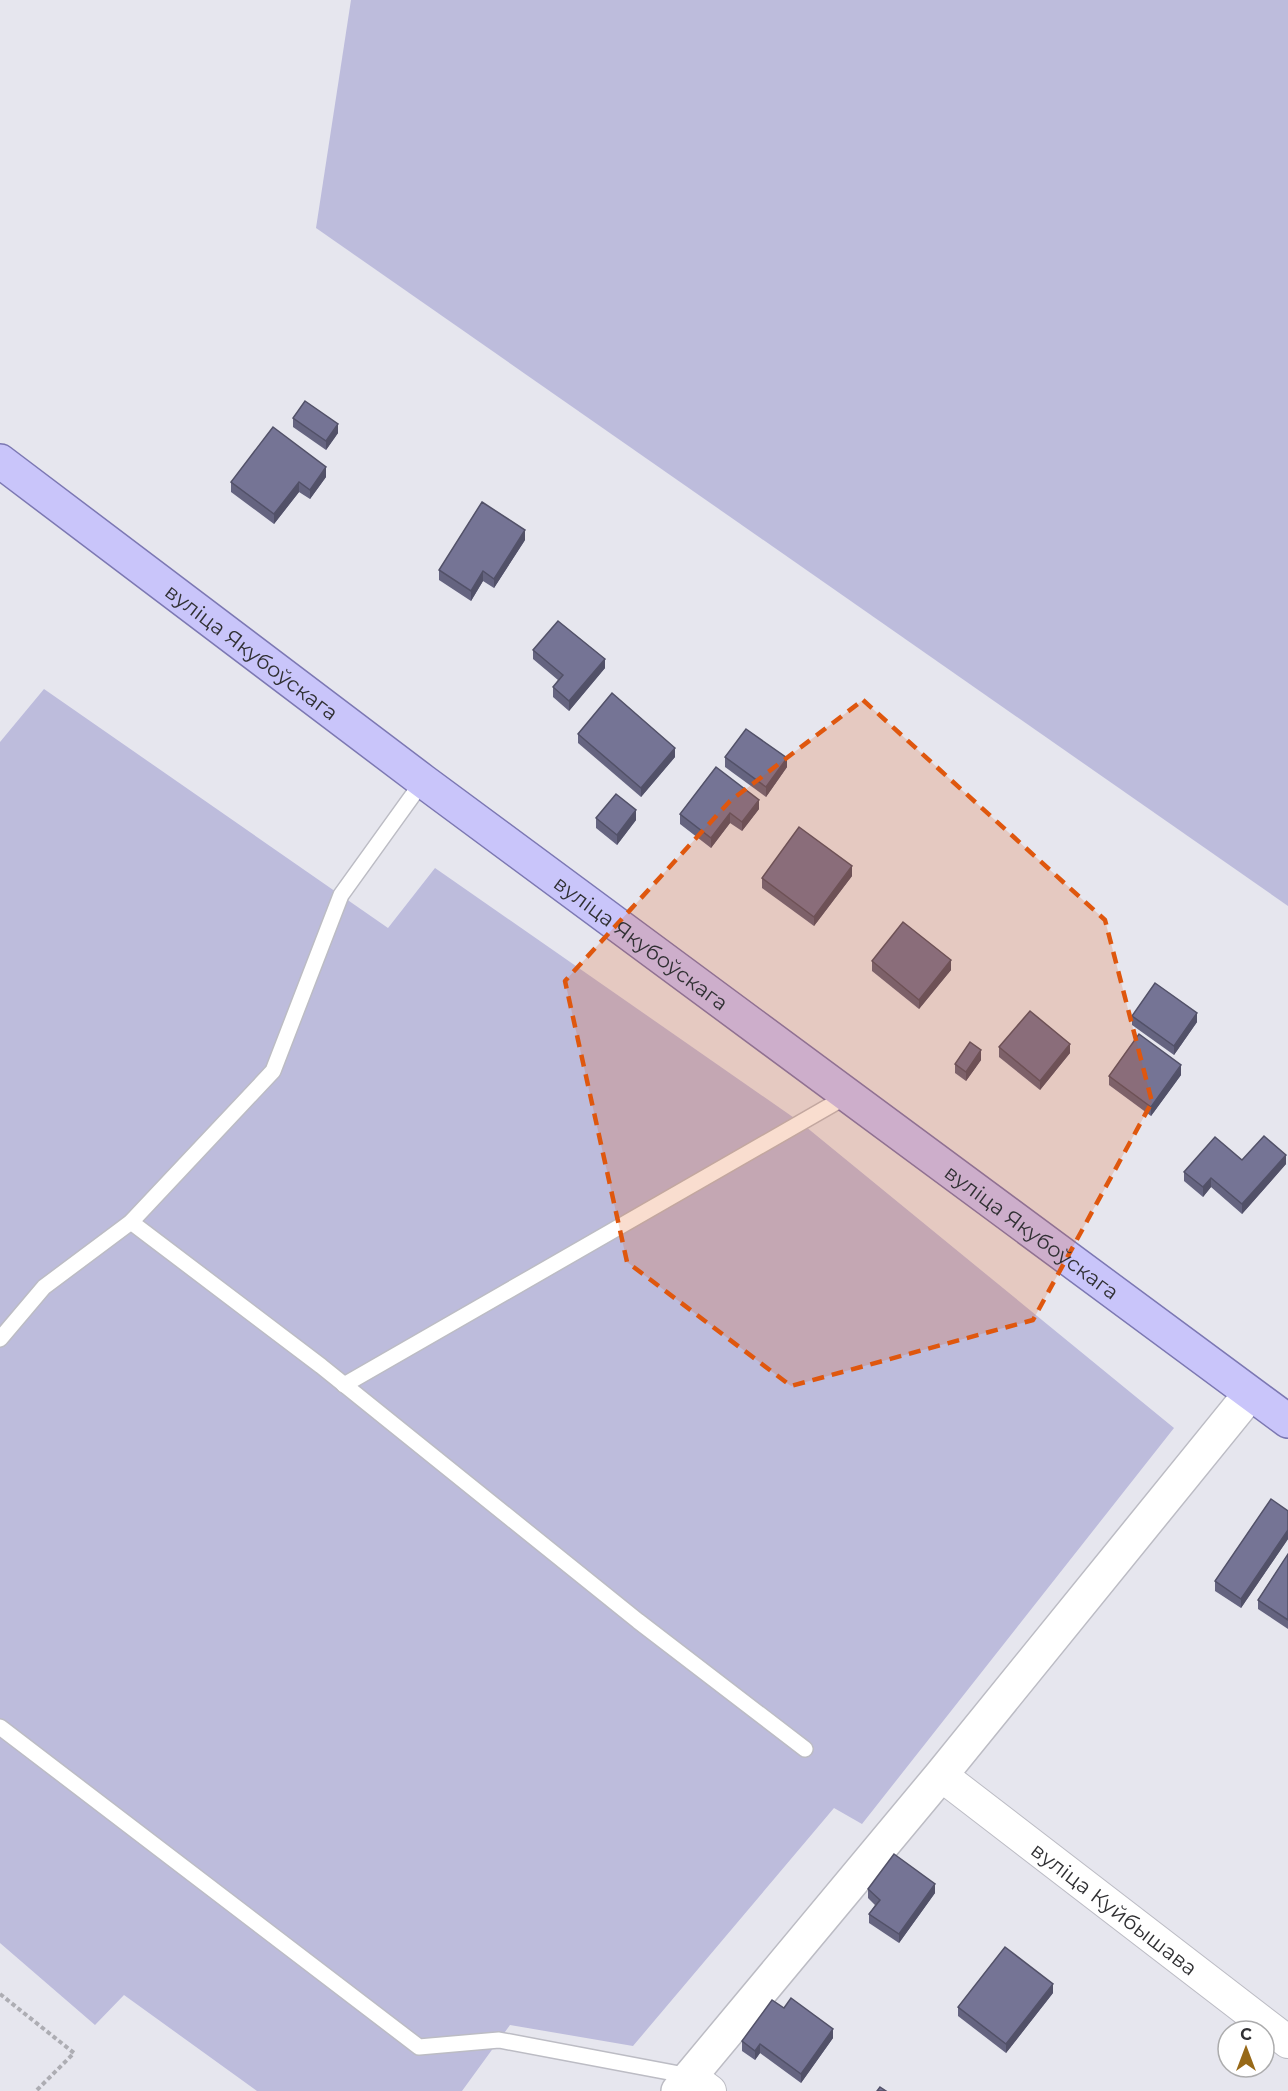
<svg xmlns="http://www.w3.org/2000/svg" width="1288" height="2091" viewBox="0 0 1288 2091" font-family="Montserrat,sans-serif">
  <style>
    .green { fill: #bdbcdc }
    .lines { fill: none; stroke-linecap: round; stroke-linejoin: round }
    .service-casing { stroke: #bcbcc4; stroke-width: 18 }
    .minor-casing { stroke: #bcbcc4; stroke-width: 34 }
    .tertiary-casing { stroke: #bcbcc4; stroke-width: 36 }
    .primary-casing { stroke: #7c78b2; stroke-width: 36 }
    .path { stroke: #adadb3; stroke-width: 4; stroke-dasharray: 4.5 3; stroke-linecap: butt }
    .service { stroke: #fff; stroke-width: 15 }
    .minor { stroke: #fff; stroke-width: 32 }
    .tertiary { stroke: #fff; stroke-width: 33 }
    .primary { stroke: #c9c5fa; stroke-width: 33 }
    .wall { fill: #656480 }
    .shaded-wall { fill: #525168 }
    .building { fill: #757495; stroke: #525168; stroke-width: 1.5 }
    .marked { fill: #df570e; fill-opacity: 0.2; stroke: #df570e; stroke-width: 4.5; stroke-dasharray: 12 8; stroke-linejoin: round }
    .labels { text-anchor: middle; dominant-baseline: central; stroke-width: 6; stroke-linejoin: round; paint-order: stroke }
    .street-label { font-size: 21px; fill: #303033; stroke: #fff }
  </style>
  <rect width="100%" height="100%" fill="#e6e6ee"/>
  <!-- green -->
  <g class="green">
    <polygon points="351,0 1288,0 1288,906 316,228"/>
    <polygon points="44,689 388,928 435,868 800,1122 1174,1428 862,1824 834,1808 633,2046 510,2025 462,2091 257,2091 124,1995 95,2025 0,1943 0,742"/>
  </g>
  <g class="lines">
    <defs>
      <g id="service">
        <polyline points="131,1222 321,1366 638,1621 805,1749"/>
        <polyline points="0,1339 44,1287 131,1222 273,1071 341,895 423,781"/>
        <polyline points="344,1385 847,1096"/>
        <polyline points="0,1727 419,2047 499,2040 690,2076"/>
      </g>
      <g id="minor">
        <path id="s1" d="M941,1775l347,267"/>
        <polyline points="690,2076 710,2091"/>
      </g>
      <polyline id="tertiary" points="678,2091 941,1775 1250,1394"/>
      <g id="primary">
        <path id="s2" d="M0,461l423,320 865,640"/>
      </g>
    </defs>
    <!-- service casing -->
    <use href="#service" class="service-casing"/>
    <!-- minor casing -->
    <use href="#minor" class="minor-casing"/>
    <!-- tertiary casing -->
    <use href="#tertiary" class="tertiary-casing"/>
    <!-- primary casing -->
    <use href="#primary" class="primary-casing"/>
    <!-- path -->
    <polyline class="path" points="0,1994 74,2053 36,2091"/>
    <!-- service -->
    <use href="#service" class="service"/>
    <!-- minor -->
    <use href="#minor" class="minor"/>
    <!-- tertiary -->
    <use href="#tertiary" class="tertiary"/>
    <!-- primary -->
    <use href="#primary" class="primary"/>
  </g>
  <!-- wall -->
  <g class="wall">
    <polygon points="293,418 338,433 326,450 293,427"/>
    <polygon points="326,477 310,499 299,492 274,524 231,492 231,482"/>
    <polygon points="525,540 494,588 483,581 471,601 439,580 439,570"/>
    <polygon points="533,650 605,668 569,711 553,697 553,687 558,680 533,659"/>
    <polygon points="578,734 675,757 641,797 578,743"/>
    <polygon points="725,757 787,767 766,797 725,767"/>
    <polygon points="759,809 742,831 730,823 711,848 680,824 680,814"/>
    <polygon points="596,818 636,820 617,845 596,828"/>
    <polygon points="852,876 814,926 762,888 762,878"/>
    <polygon points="872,961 951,970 919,1009 872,971"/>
    <polygon points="1132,1016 1197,1022 1174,1055 1132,1025"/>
    <polygon points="999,1047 1070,1053 1040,1090 999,1057"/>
    <polygon points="981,1060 966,1081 955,1073 955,1064"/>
    <polygon points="1181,1075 1151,1116 1109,1085 1109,1076"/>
    <polygon points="1242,1160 1286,1164 1242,1214 1211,1187 1203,1197 1184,1181 1184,1172"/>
    <polygon points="1288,1511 1288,1539 1241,1608 1215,1591 1215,1581"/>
    <polygon points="1288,1554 1288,1629 1258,1609 1258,1600"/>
    <polygon points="868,1889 935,1893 899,1943 869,1923 869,1914 875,1905 868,1898"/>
    <polygon points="1053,1993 1006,2053 958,2016 958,2007"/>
    <polygon points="784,2008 833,2038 801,2083 760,2053 755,2060 742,2051 742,2041"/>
  </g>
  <!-- shaded-wall -->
  <g class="shaded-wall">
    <polygon points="338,424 338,433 326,450 326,441"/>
    <polygon points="326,467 326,477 310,499 310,490"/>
    <polygon points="299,482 299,492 274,524 274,514"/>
    <polygon points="525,530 525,540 494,588 494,579"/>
    <polygon points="483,571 483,581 471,601 471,591"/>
    <polygon points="605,659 605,668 569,711 569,701"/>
    <polygon points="675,748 675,757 641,797 641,788"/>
    <polygon points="787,758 787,767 766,797 766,787"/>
    <polygon points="759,800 759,809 742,831 742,822"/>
    <polygon points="636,810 636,820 617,845 617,835"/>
    <polygon points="730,813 730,823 711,848 711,838"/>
    <polygon points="852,866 852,876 814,926 814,917"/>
    <polygon points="951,960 951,970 919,1009 919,1000"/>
    <polygon points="1197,1013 1197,1022 1174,1055 1174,1046"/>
    <polygon points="1070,1044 1070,1053 1040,1090 1040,1081"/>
    <polygon points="981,1050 981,1060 966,1081 966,1072"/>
    <polygon points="1181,1065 1181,1075 1151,1116 1151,1107"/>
    <polygon points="1286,1155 1286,1164 1242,1214 1242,1204"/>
    <polygon points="1211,1178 1211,1187 1203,1197 1203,1187"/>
    <polygon points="1288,1530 1288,1539 1241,1608 1241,1599"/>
    <polygon points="935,1884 935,1893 899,1943 899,1934"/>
    <polygon points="1053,1984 1053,1993 1006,2053 1006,2044"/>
    <polygon points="833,2029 833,2038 801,2083 801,2074"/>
    <polygon points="760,2044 760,2053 755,2060 755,2051"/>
  </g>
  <!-- building -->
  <g class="building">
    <polygon points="305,401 338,424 326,441 293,418"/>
    <polygon points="273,427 326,467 310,490 299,482 274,514 231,482"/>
    <polygon points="482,502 525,530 494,579 483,571 471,591 439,570"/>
    <polygon points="558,621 605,659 569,701 553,687 563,675 533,650"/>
    <polygon points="612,693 675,748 641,788 578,734"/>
    <polygon points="746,729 787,758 766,787 725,757"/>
    <polygon points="716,767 759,800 742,822 730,813 711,838 680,814"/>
    <polygon points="616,794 636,810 617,835 596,818"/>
    <polygon points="799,827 852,866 814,917 762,878"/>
    <polygon points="903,922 951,960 919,1000 872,961"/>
    <polygon points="1155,983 1197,1013 1174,1046 1132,1016"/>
    <polygon points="1030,1011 1070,1044 1040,1081 999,1047"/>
    <polygon points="1139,1034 1181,1065 1151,1107 1109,1076"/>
    <polygon points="970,1042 981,1050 966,1072 955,1064"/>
    <polygon points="1264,1136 1286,1155 1242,1204 1211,1178 1203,1187 1184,1172 1215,1137 1242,1160"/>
    <polygon points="1271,1499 1288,1511 1288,1530 1241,1599 1215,1581"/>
    <polygon points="1288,1554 1288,1620 1258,1600"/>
    <polygon points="894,1854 935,1884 899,1934 869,1914 880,1900 868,1889"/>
    <polygon points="1005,1947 1053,1984 1006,2044 958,2007"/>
    <polygon points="791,1998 833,2029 801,2074 760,2044 755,2051 742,2041 772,2000 784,2008"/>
    <polygon points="880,2087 886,2091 877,2091"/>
  </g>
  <!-- marked area -->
  <path class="marked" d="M863,700l242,220 47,182 -119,218 -242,66 -164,-124 -62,-281 165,-180z"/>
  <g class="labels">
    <!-- street labels -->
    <g class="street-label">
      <text stroke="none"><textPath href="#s2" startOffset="316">вуліца Якубоўскага</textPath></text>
      <text stroke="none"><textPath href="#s2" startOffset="802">вуліца Якубоўскага</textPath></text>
      <text stroke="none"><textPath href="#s2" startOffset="1288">вуліца Якубоўскага</textPath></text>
      <text stroke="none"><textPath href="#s1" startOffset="219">вуліца Куйбышава</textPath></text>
    </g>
  </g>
  <!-- north arrow -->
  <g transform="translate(1246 2049)"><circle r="28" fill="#ffffff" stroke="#acacad" stroke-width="1.5"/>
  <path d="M0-4.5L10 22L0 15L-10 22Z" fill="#976918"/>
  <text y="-9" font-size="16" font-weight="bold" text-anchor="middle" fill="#303033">С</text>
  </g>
</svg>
